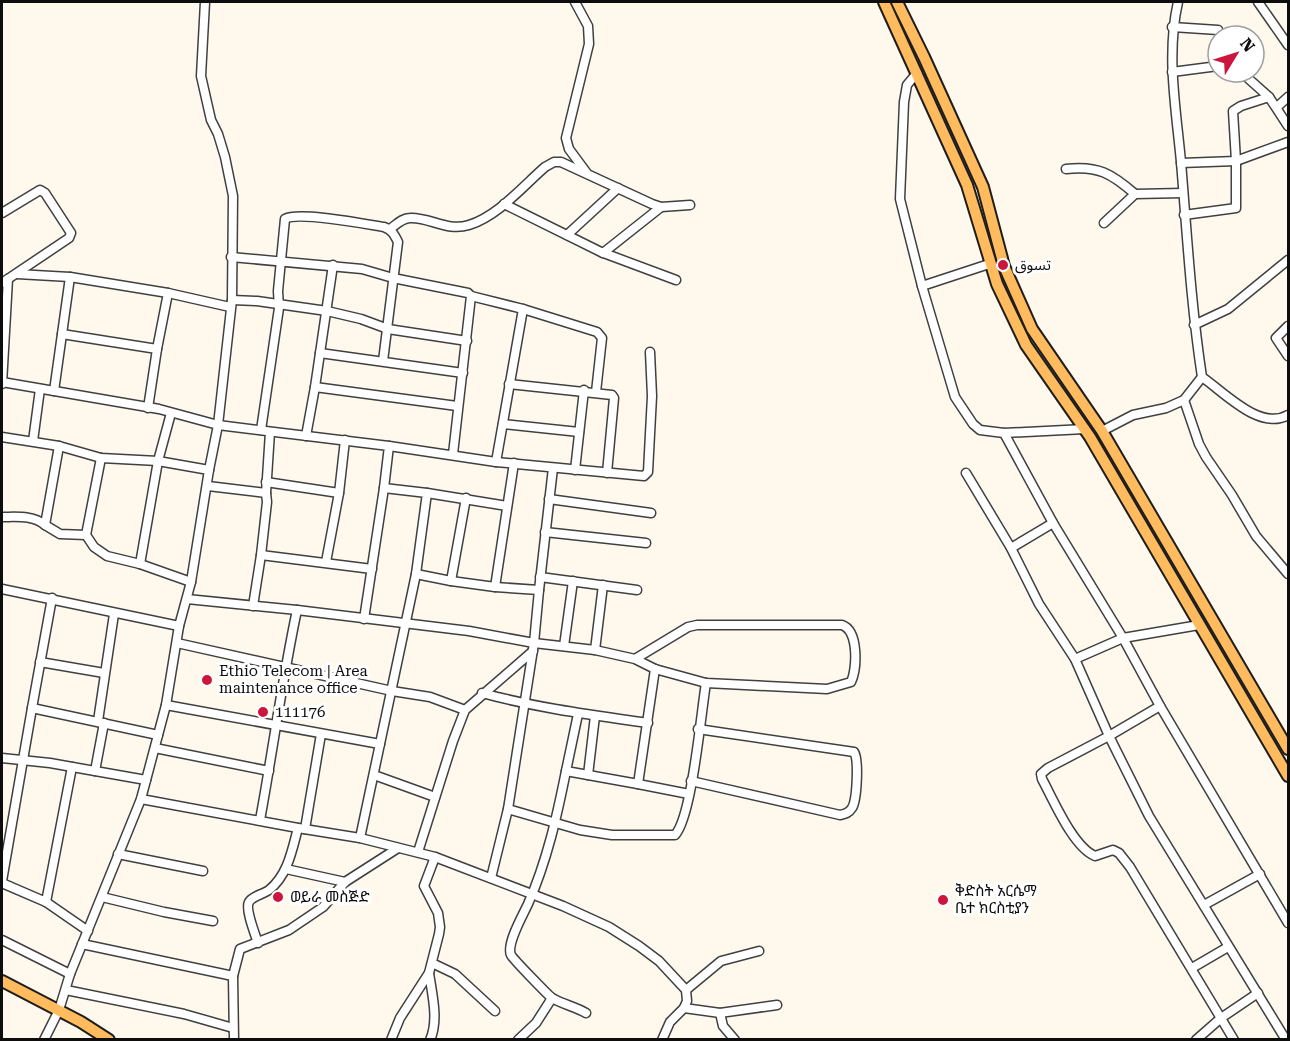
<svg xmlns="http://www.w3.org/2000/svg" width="1290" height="1041" viewBox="0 0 1290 1041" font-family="'Roboto Serif','Noto Sans Arabic','Noto Sans Ethiopic',serif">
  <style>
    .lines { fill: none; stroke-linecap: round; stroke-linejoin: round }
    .minor-casing { stroke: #404040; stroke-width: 11 }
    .major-casing { stroke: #1e1e1e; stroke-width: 14 }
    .minor { stroke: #fff; stroke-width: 8 }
    .major { stroke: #ffbb5d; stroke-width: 10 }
    .poi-dot { fill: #cc163e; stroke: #fff; stroke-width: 2 }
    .labels { text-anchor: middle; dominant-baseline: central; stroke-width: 6; stroke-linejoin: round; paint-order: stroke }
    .poi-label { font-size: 15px; fill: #0d0d0d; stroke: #fff; text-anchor: start }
  </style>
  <rect width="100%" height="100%" fill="#fff8ed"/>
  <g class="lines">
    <defs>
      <g id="minor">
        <polyline points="575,2 588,26 589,44 566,138 569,149 586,172"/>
        <path d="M1178,2c-12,53 -2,106 3,160 6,72 10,143 21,215 23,16 58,54 86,38"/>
        <polyline points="1258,2 1288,45"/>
        <polyline points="1172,27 1218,30"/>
        <polyline points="1172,72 1218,66"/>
        <polyline points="1241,72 1269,97 1288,126"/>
        <polyline points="917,73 907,85 904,102 900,199 922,286 955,397 973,424 980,430 1004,433 1085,429"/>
        <polyline points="1277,107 1288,97"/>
        <polyline points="1181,163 1236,161 1288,142"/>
        <path d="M1066,169c32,-4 46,5 69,25l48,-1"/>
        <polyline points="504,204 601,252 676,280"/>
        <polyline points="2,213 40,190 45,193 71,233 69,238 2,283"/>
        <polyline points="1184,215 1236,208 1236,161 1233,111 1241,106 1269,97"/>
        <polyline points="1104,223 1135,194"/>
        <path d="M390,229c6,-4 12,-11 20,-11 20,-1 37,14 59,7 29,-9 53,-38 76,-58l9,-5h7l91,42 9,3 29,-2"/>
        <polyline points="567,235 618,188"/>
        <polyline points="603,253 661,207"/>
        <polyline points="231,257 362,269 393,278 468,293 471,296 523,309 597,332 602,338 596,392"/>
        <polyline points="17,274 70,277 168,293 157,349"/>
        <polyline points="922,286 989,264"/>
        <polyline points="168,293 230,307"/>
        <polyline points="232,300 257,301 327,311 361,319 388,329 467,341"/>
        <polyline points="1194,325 1228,309 1288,260"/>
        <polyline points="1288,326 1276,338 1288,356"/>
        <polyline points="62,334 157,349 148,408"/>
        <polyline points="320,353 463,373"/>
        <polyline points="2,382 159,409 218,425 209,470 191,582 179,626 166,705 141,799 70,974 59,1010 44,1040"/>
        <polyline points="2,384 8,279"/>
        <polyline points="509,384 612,395 614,398 607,473"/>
        <polyline points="315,387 457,406"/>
        <polyline points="54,391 70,277"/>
        <polyline points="1184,400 1199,444 1206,457 1232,495 1256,536 1288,574"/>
        <polyline points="503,424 579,432"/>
        <path d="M261,430l18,-122 -1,-17 7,-72c13,-8 80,5 99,8 8,3 10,7 14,15l-15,119"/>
        <polyline points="1102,431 1133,415 1166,408 1184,400 1202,377"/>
        <polyline points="1004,433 1053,523 1123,638 1160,706 1288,923"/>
        <polyline points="306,436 315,387 333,265"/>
        <polyline points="2,437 59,446 101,458 158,461 209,470"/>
        <polyline points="33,441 40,389"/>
        <polyline points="389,446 496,462 644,476 648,472 652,396 650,352"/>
        <polyline points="453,454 471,296"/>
        <polyline points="101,458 86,535 94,547 107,556 140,564 191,582"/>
        <polyline points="496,462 523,309"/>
        <polyline points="575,470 584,390"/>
        <polyline points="966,473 1011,548 1039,604 1075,659 1109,736 1149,816 1286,1040"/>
        <polyline points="266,482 339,493"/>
        <polyline points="208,486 266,493 270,432"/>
        <polyline points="427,493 507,506"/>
        <polyline points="549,499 651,513"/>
        <path d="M2,517c15,0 31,-2 43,8l14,-79"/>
        <polyline points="45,525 60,534 86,535"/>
        <polyline points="545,532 646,543"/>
        <polyline points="1011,548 1053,523"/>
        <polyline points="261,555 267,502 266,493"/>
        <polyline points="326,562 339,493 345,440"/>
        <polyline points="140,564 158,461 171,413"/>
        <polyline points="416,574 451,581 495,587 514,463"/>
        <polyline points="540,577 637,590"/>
        <polyline points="451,581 466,498"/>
        <path d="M495,587l44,3 -5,53 -26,166 72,21 32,5h63c17,-18 26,-122 31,-152"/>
        <polyline points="2,589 179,626"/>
        <polyline points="539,590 553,468"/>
        <polyline points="187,599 297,610"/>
        <polyline points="253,606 261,555 372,569"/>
        <polyline points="364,619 384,488"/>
        <polyline points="177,643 392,691 430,697 465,710"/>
        <polyline points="564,646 573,581"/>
        <polyline points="595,650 603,585"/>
        <polyline points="1075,659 1123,638 1199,625"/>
        <polyline points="40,662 104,673"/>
        <path d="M482,693c55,15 110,22 166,30"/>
        <polyline points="166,705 380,744"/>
        <path d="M1160,706l-51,30 -61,32 -7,6 1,5c11,20 31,68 53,77l18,-6 6,3 11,14 104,173"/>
        <polyline points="32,708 52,598"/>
        <polyline points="578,714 566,771 638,784 655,669"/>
        <polyline points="98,721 114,614"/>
        <polyline points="155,748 269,771"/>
        <polyline points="2,758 50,763 146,780"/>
        <polyline points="95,771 104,723"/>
        <path d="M566,771c-9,45 -19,90 -38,133 -5,11 -22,40 -17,51 2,4 37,40 41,43 10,6 24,9 34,15"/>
        <polyline points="374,775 435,797"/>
        <polyline points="588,775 595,716"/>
        <path d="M691,781l149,34c5,-1 9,-2 12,-7 5,-8 7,-48 2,-56l-156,-23"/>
        <polyline points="638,784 689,794"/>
        <polyline points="141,799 298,828 360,838 416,574 427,493 384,488 389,446 218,425 232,300 233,196 225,157 218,134 211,120 201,76 205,2"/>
        <path d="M260,820c13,-70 22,-140 37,-210l172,21 65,12 61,7 40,9 20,10 51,14 121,6 24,-7c6,-13 8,-51 -9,-57h-145l-9,2 -53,32"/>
        <polyline points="305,829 321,734"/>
        <polyline points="360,838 435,857 563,906 609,927 639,946 659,961 686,990 687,1001 684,1008 670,1022 662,1040"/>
        <polyline points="418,852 453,741 465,710 533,651"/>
        <polyline points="118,854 203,871"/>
        <polyline points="286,869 345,882"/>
        <polyline points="491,878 508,809"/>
        <polyline points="2,881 32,708 158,735"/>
        <polyline points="2,883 46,902 72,767"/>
        <polyline points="102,897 164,912 213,921"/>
        <polyline points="46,902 88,931"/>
        <polyline points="1204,905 1260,874"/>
        <polyline points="2,940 70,974"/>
        <path d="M258,943c-3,-9 -13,-34 -9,-41 3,-6 15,-8 20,-12 19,-15 23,-40 29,-62"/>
        <polyline points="82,944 233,976"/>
        <polyline points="432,963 455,974 495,1011"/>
        <polyline points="1192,968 1228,947"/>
        <path d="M429,973c3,21 10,47 1,67"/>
        <polyline points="66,990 184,1014 233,1028"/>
        <polyline points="686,990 721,961 759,951"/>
        <polyline points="684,1008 720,1013 777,1005"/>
        <polyline points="720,1013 723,1026 735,1040"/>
        <polyline points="234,1040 233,976 240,949 289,930 323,907 345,882 398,848"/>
        <polyline points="391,1040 400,1018 429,973 439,934 440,927 438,913 424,886 435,857"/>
        <polyline points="518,1040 536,1023 552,998"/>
        <polyline points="1196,1040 1221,1018 1258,993"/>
      </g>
      <g id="major">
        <polyline points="884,2 967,185 997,284 1026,345 1090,437 1288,776"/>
        <polyline points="897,2 924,57 983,187 1004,266 1032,329 1102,431 1288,749"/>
        <polyline points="2,981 81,1022 109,1040"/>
      </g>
    </defs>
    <!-- minor casing -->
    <use href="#minor" class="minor-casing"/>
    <!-- major casing -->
    <use href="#major" class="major-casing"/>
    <!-- minor -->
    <use href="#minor" class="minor"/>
    <!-- major -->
    <use href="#major" class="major"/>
  </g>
  <!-- markers -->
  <g class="poi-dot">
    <circle cx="1003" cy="265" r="6"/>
    <circle cx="207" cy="680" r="6"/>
    <circle cx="263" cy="712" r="6"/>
    <circle cx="278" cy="897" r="6"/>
    <circle cx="943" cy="900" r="6"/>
  </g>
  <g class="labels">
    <!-- poi labels -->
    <g class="poi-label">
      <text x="1015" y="265">تسوق</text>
      <text x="219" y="671">Ethio Telecom | Area<tspan x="219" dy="17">maintenance office</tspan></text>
      <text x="275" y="712">111176</text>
      <text x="955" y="891">ቅድስት አርሴማ<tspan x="955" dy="17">ቤተ ክርስቲያን</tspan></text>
      <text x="290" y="897">ወይራ መስጅድ</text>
    </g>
  </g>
  <!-- border -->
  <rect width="1290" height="1041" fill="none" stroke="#0d0d0d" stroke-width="6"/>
  <!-- north arrow -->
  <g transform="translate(1236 54) rotate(52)"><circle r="28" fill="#ffffff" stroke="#9e9e9e" stroke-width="1.5"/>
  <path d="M0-4.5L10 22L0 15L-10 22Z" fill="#cc163e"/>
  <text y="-9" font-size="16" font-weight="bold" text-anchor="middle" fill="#0d0d0d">N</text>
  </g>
</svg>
